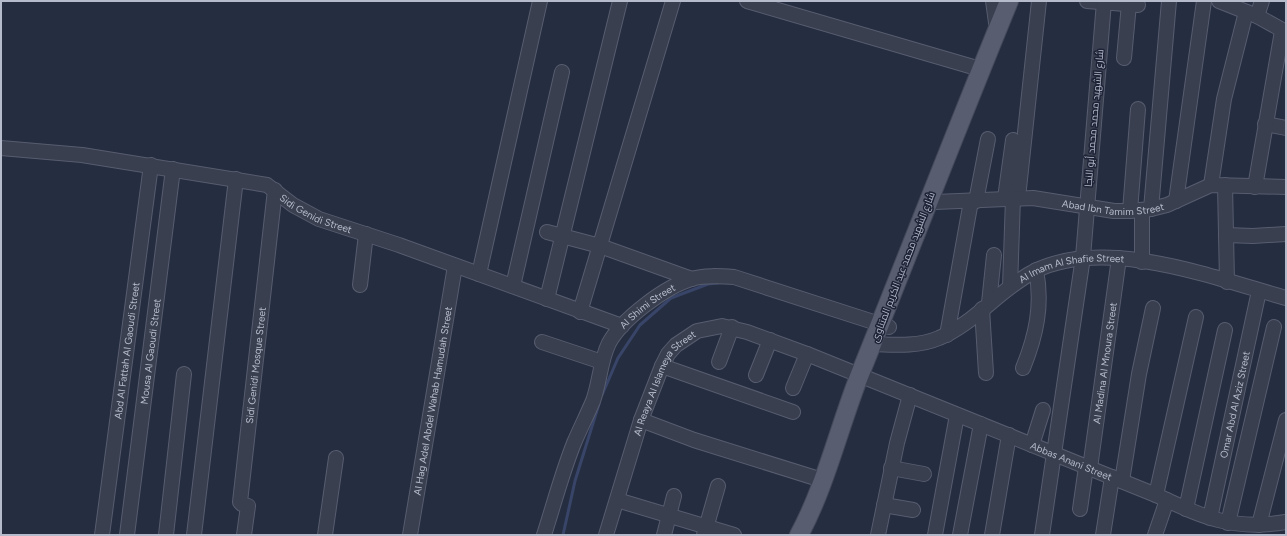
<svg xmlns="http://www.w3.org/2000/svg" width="1287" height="536" viewBox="0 0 1287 536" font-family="Figtree,Cairo,sans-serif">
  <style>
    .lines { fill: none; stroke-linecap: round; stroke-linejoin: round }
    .stream { stroke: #394568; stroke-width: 3 }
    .minor-casing { stroke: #575d6e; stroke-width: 16 }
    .major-casing { stroke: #434859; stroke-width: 20 }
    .minor { stroke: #3a3f50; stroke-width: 14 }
    .major { stroke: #585e70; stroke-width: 18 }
    .labels { text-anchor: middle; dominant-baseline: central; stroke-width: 3; stroke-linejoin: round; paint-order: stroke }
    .street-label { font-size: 10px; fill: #b6bbcb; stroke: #1e2436 }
  </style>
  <rect width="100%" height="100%" fill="#252d41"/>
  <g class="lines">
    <!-- stream -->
    <g class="stream">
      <polyline points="602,395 618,358 640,325 671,298 708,284 718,283"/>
      <polyline points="563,535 575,481 599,404"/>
    </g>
    <defs>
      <g id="minor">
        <polyline points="747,1 980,69"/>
        <polyline points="993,1 997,30"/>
        <polyline points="1087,1 1138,5"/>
        <polyline points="1219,1 1257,16 1286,32"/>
        <polyline points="1257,16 1262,1"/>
        <polyline points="1124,58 1129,4"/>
        <polyline points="1265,124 1286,128"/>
        <path id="s1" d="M1,148l81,7 185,30 26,20 26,14 80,26 223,81"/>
        <polyline points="1211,185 1224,99 1246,12"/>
        <polyline points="1225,185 1227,282"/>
        <polyline points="1255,187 1282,31"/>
        <polyline points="1005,198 1013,140"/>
        <polyline points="1018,198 1039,1"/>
        <polyline points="976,201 988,139"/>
        <polyline points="1176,201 1204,1"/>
        <path id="s2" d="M935,202l98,-4 81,13h16l21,-2 16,-4 44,-20 75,2"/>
        <polyline points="1151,209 1169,1"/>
        <polyline points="1130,211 1138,109"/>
        <polyline points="547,232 600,246 692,279"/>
        <polyline points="1226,235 1253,236 1286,234"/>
        <polyline points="1142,262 1142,210"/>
        <polyline points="479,274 540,1"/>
        <polyline points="360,285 366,234"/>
        <polyline points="513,286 562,72"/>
        <polyline points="1010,287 1013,198"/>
        <polyline points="547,299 620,1"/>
        <polyline points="989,303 994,255"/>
        <polyline points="982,309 986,373"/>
        <polyline points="580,312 673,1"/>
        <polyline points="947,335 971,201"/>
        <polyline points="542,342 602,362"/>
        <path id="s3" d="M873,344c22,1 45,3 66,-6 35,-14 62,-50 96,-67 71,-35 180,7 251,27"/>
        <polyline points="719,362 732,327"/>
        <polyline points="662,366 793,412"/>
        <path d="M1023,368c13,-32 20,-63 13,-98"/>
        <polyline points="756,375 770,340"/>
        <polyline points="793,388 807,354"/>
        <polyline points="641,420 694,440 822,480"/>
        <polyline points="1032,445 1043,410"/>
        <polyline points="891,468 924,474"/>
        <path id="s4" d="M1090,468l29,-210"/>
        <polyline points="1122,481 1139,374 1153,308"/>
        <polyline points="1156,495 1196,317"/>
        <polyline points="617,500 734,535"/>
        <polyline points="884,505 913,510"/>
        <polyline points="1080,509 1086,467"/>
        <polyline points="1186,509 1225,330"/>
        <path id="s5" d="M1210,518l49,-227"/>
        <polyline points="1228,523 1274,327"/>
        <polyline points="1259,525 1286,420"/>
        <path id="s6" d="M102,535l49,-370"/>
        <path id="s7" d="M127,535l46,-366"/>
        <polyline points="166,535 184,374"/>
        <polyline points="194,535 236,179"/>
        <path id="s8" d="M244,535l4,-29 -6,-2 -2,-2 35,-312"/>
        <polyline points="325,535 336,458"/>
        <path id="s9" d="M410,535l45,-269"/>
        <path id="s10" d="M544,535c10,-31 18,-62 30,-92 6,-14 13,-28 19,-42 7,-19 7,-40 16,-58 13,-24 56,-56 82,-64 13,-4 29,-3 43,-2l155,50"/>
        <path id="s11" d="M606,535l35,-115 21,-54 6,-12 8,-9 21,-14 25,-5 25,6 60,22 349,141c47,22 77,36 130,27"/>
        <polyline points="664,535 674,496"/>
        <polyline points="704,535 718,486"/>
        <polyline points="878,535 897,443 910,395"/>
        <polyline points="935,535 957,415"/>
        <polyline points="960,535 981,424"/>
        <polyline points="992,535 1009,435"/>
        <polyline points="1042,535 1083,257 1104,2"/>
        <polyline points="1103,535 1112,477"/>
        <polyline points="1155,535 1167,500"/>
      </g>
      <path id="major" d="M799,535c27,-50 40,-108 61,-161 50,-124 98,-249 149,-373"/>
    </defs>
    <!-- minor casing -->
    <use href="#minor" class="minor-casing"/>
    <!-- major casing -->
    <use href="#major" class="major-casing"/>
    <!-- minor -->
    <use href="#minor" class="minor"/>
    <!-- major -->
    <use href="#major" class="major"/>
  </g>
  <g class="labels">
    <!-- street labels -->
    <g class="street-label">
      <text transform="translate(1094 118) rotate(-85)">شارع الشهيد محمد محمد أبو النجا</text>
      <text stroke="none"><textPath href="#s2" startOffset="179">Abad Ibn Tamim Street</textPath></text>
      <text stroke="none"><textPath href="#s1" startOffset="326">Sidi Genidi Street</textPath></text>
      <text transform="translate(903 267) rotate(-69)">شارع الشهيد محمد عبد الكريم المتناوى</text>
      <text stroke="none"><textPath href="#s3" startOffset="221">Al Imam Al Shafie Street</textPath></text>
      <text stroke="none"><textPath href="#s10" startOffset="257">Al Shimi Street</textPath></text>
      <text stroke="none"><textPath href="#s6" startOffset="186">Abd Al Fattah Al Gaoudi Street</textPath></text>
      <text stroke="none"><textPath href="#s7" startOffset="185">Mousa Al Gaoudi Street</textPath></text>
      <text stroke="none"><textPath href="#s4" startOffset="106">Al Madina Al Mnoura Street</textPath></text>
      <text stroke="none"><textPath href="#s8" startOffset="176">Sidi Genidi Mosque Street</textPath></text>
      <text stroke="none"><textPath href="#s11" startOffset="165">Al Reaya Al Islameya Street</textPath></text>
      <text stroke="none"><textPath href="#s9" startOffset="136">Al Hag Adel Abdel Wahab Hamudah Street</textPath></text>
      <text stroke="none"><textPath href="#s5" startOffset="116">Omar Abd Al Aziz Street</textPath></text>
      <text stroke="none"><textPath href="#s11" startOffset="629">Abbas Anani Street</textPath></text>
    </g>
  </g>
  <!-- border -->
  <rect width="1287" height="536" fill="none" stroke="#b6bbcb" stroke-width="4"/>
</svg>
